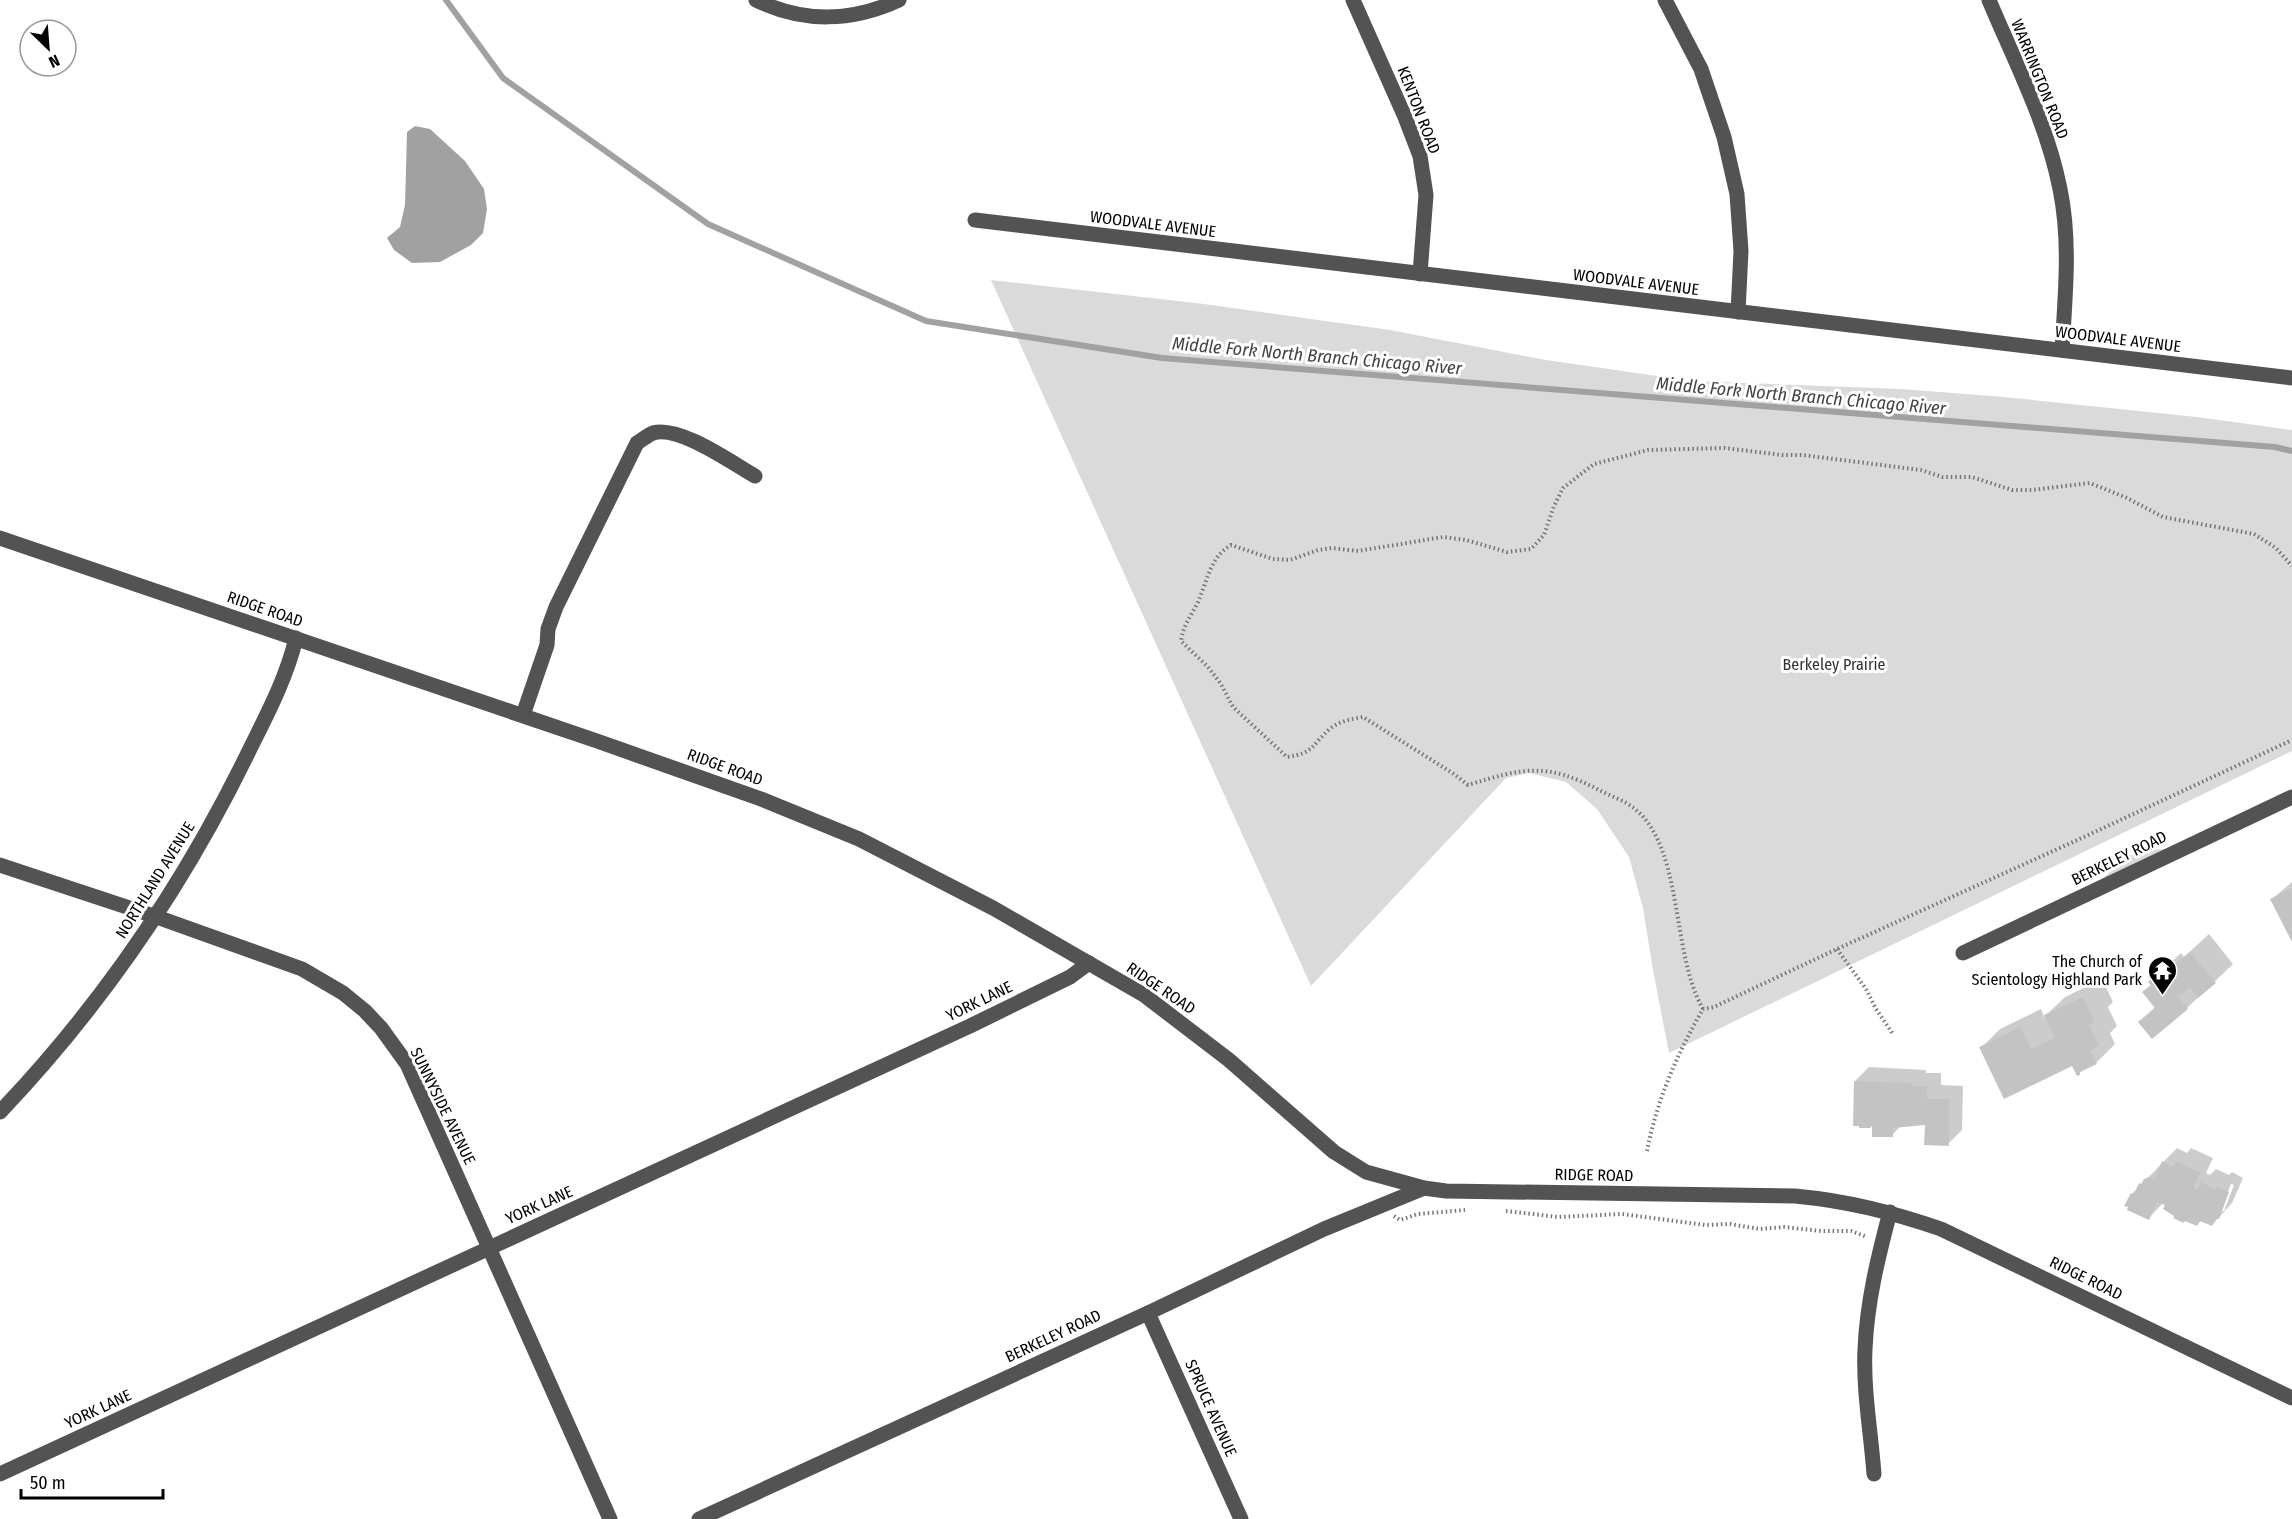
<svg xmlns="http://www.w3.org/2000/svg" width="2292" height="1519" viewBox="0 0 2292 1519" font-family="'Fira Sans Condensed',sans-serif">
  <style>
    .green { fill: #dadada }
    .water { fill: #a1a1a1 }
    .shadow { fill: #0003; fill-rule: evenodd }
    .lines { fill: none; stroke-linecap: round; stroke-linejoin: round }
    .stream { stroke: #a1a1a1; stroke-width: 6 }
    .building { fill: #c3c3c3 }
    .path { stroke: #757575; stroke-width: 4; stroke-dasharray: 1.5 3; stroke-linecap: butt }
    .minor { stroke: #535353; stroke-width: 15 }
    .labels { text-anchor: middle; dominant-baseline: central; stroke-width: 6; stroke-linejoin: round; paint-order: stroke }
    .street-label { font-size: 16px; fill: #000; stroke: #fff }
    .park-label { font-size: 16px; fill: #313131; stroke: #fff }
    .poi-label { font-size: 16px; fill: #000; stroke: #fff; text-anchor: end }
    .water-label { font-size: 18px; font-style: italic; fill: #424242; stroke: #fff }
  </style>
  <rect width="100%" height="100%" fill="#fff"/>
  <!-- green -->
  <g class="green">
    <polygon points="991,280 1204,304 1390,330 1546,360 1692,381 1901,389 2004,397 2197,417 2292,430 2292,751 1669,1053 1653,970 1643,908 1629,857 1597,809 1566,782 1529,773 1506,778 1311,986"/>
    <path d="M2170,849l-70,33c28,-28 30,-32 70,-33z"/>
  </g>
  <!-- water -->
  <polygon class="water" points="415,126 430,129 465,161 484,189 487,209 483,233 471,245 440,262 412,263 394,250 387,238 400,227 405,205 407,132"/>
  <!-- shadow -->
  <g class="shadow">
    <polygon points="2292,882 2292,939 2272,899"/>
    <polygon points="2209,934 2233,964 2187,1008 2152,1037 2140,1022 2156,1006 2150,982 2181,953 2184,957"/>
    <polygon points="2102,979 2113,1002 2108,1007 2117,1026 2110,1033 2115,1044 2096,1063 2084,1068 2079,1073 2072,1064 1981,1048 2000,1029 2041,1009 2044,1017 2065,997"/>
    <polygon points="1869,1067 1926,1070 1926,1073 1941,1073 1941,1085 1963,1086 1962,1130 1948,1144 1926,1123 1901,1126 1892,1135 1874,1122 1855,1081"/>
    <path d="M2177,1148l10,5 4,-5 22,10 -7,15 4,2 6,-6 13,6 3,-3 11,6 -11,25 -20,22 -10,-5 -5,4 -34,-21 -15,16 -16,-25zM2231,1184l3,1 -10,26h-4z"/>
  </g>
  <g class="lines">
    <!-- stream -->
    <polyline class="stream" points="446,0 503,78 708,224 926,321 1162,358 2275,447 2292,451"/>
  </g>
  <!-- building -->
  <g class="building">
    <polygon points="2292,888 2292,942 2270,899"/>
    <polygon points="2190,952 2216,983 2198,998 2190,988 2178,997 2188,1009 2152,1039 2138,1022 2155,1008 2142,992 2151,985 2148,982 2161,971 2171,983 2179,976 2171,967"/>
    <polygon points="2083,997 2095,1022 2089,1025 2099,1046 2090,1050 2097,1064 2080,1072 2080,1075 2077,1076 2072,1066 2004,1099 1979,1047 2021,1027 2031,1049 2055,1038 2044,1015"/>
    <polygon points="1854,1081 1912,1083 1913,1086 1927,1086 1927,1099 1949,1099 1949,1146 1924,1145 1925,1125 1893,1128 1893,1137 1872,1137 1872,1126 1870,1128 1859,1128 1859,1126 1853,1126"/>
    <polygon points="2162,1161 2173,1167 2176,1161 2200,1173 2193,1188 2197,1190 2201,1182 2215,1189 2217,1186 2229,1192 2219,1219 2216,1218 2212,1226 2200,1221 2197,1226 2185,1221 2184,1223 2173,1218 2174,1216 2163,1209 2165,1205 2157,1202 2149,1220 2127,1210 2128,1207 2124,1206 2131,1193 2134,1194 2139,1183 2141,1184 2144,1179 2149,1177 2154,1179"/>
  </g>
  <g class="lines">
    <!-- path -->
    <g class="path">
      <polyline points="1837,949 1866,989 1876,1009 1893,1034"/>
      <path d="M1703,1009c-32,-55 -19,-160 -68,-200 -9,-8 -25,-13 -36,-19 -53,-28 -76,-22 -131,-5l-14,-11 -91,-57c-11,2 -23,4 -32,11 -19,16 -16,25 -44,29l-54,-50 -12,-23 -13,-17 -27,-26c2,-15 10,-25 17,-39 9,-20 12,-45 33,-57l42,14 17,1 28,-10 14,-2 26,3 85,-14 23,3 41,12 24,-3 13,-14 10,-29 9,-18 31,-24 54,-14 77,-2 57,7h20l119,15 21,7h30l40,13h20l58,-7 37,15 36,19 91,17 22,14 16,18"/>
      <path d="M1647,1151c10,-51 30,-97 56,-142l11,-2 123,-58 247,-112 208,-97"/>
      <polyline points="1506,1211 1558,1217 1622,1214 1705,1225 1730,1224 1760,1229 1784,1227 1821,1231 1851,1231 1867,1237"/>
      <polyline points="1394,1216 1400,1220 1418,1214 1465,1210"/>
    </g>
    <!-- minor -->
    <g class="minor">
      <path d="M756,0c47,23 96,22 143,0"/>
      <polyline points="1353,0 1405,117 1420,156 1426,195 1420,274"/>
      <polyline points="1665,0 1701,69 1724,137 1737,194 1741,251 1738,312"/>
      <path d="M1989,0c26,62 58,123 71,189 11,53 5,108 2,161"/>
      <polyline points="975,220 2292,378"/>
      <path d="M0,538l597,203 164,58 98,40 134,69 151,87 85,65 105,92 32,20 58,16 22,3 349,5c53,5 96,16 146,33l351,169"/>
      <path d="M523,715l24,-70 1,-16 8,-22 81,-164c5,-3 11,-8 16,-10 26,-8 79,30 102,43"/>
      <polyline points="0,865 154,916 302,969 343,993 365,1011 381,1028 407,1064 610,1519"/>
      <polyline points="1963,953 2292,797"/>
      <path d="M0,1112c100,-105 183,-226 247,-357 18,-37 39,-75 49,-117"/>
      <polyline points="1148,1313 1241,1519"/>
      <polyline points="0,1474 970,1026 1070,977 1089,963"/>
      <path d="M1874,1474c-3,-41 -11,-84 -9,-125 2,-47 13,-92 25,-137"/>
      <polyline points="699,1519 1148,1313 1324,1229 1424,1188"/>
    </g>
  </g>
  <!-- icons -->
  <defs>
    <symbol id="temple-pin" viewBox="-11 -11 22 30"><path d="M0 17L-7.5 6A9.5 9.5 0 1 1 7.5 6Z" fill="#000" stroke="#fff"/><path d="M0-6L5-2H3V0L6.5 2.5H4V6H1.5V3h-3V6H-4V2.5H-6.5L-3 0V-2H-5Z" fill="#fff"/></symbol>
  </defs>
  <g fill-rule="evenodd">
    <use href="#temple-pin" x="2146" y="954" width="33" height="45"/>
  </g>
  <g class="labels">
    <!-- street labels -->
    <g class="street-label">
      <text transform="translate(2040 79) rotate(68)">WARRINGTON ROAD</text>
      <text transform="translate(1419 110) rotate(69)">KENTON ROAD</text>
      <text transform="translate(1153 224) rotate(7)">WOODVALE AVENUE</text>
      <text transform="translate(1636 282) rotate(7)">WOODVALE AVENUE</text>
      <text transform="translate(2118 339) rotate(7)">WOODVALE AVENUE</text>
      <text transform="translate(265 609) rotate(19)">RIDGE ROAD</text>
      <text transform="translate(725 767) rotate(20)">RIDGE ROAD</text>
      <text transform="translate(2119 858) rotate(-26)">BERKELEY ROAD</text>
      <text transform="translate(155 880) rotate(-58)">NORTHLAND AVENUE</text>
      <text transform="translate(1161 988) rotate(34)">RIDGE ROAD</text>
      <text transform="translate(979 1001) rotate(-26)">YORK LANE</text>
      <text transform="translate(443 1106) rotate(64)">SUNNYSIDE AVENUE</text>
      <text transform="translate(1594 1175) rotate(1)">RIDGE ROAD</text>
      <text transform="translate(539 1205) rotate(-24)">YORK LANE</text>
      <text transform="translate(2086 1278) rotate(26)">RIDGE ROAD</text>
      <text transform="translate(1053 1336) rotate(-25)">BERKELEY ROAD</text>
      <text transform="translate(1211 1408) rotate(66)">SPRUCE AVENUE</text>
      <text transform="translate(98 1409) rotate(-25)">YORK LANE</text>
    </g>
    <!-- park labels -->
    <g class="park-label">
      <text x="1834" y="664">Berkeley Prairie</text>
    </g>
    <!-- poi labels -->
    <g class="poi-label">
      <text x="2142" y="961">The Church of<tspan x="2142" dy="18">Scientology Highland Park</tspan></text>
    </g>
    <!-- water labels -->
    <g class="water-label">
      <text transform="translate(1317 356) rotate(5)">Middle Fork North Branch Chicago River</text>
      <text transform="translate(1801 396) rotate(5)">Middle Fork North Branch Chicago River</text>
    </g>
  </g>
  <!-- north arrow -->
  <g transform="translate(48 48) rotate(155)"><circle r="28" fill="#ffffff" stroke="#999999" stroke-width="1.5"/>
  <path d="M0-4.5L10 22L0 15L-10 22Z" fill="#000000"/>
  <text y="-9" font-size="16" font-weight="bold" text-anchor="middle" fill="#000000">N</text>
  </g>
  <!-- scale -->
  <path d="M21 1489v9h142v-9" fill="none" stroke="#000000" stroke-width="3"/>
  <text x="30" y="1489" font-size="18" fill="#000000" stroke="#ffffff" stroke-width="4.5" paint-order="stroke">50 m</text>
</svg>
